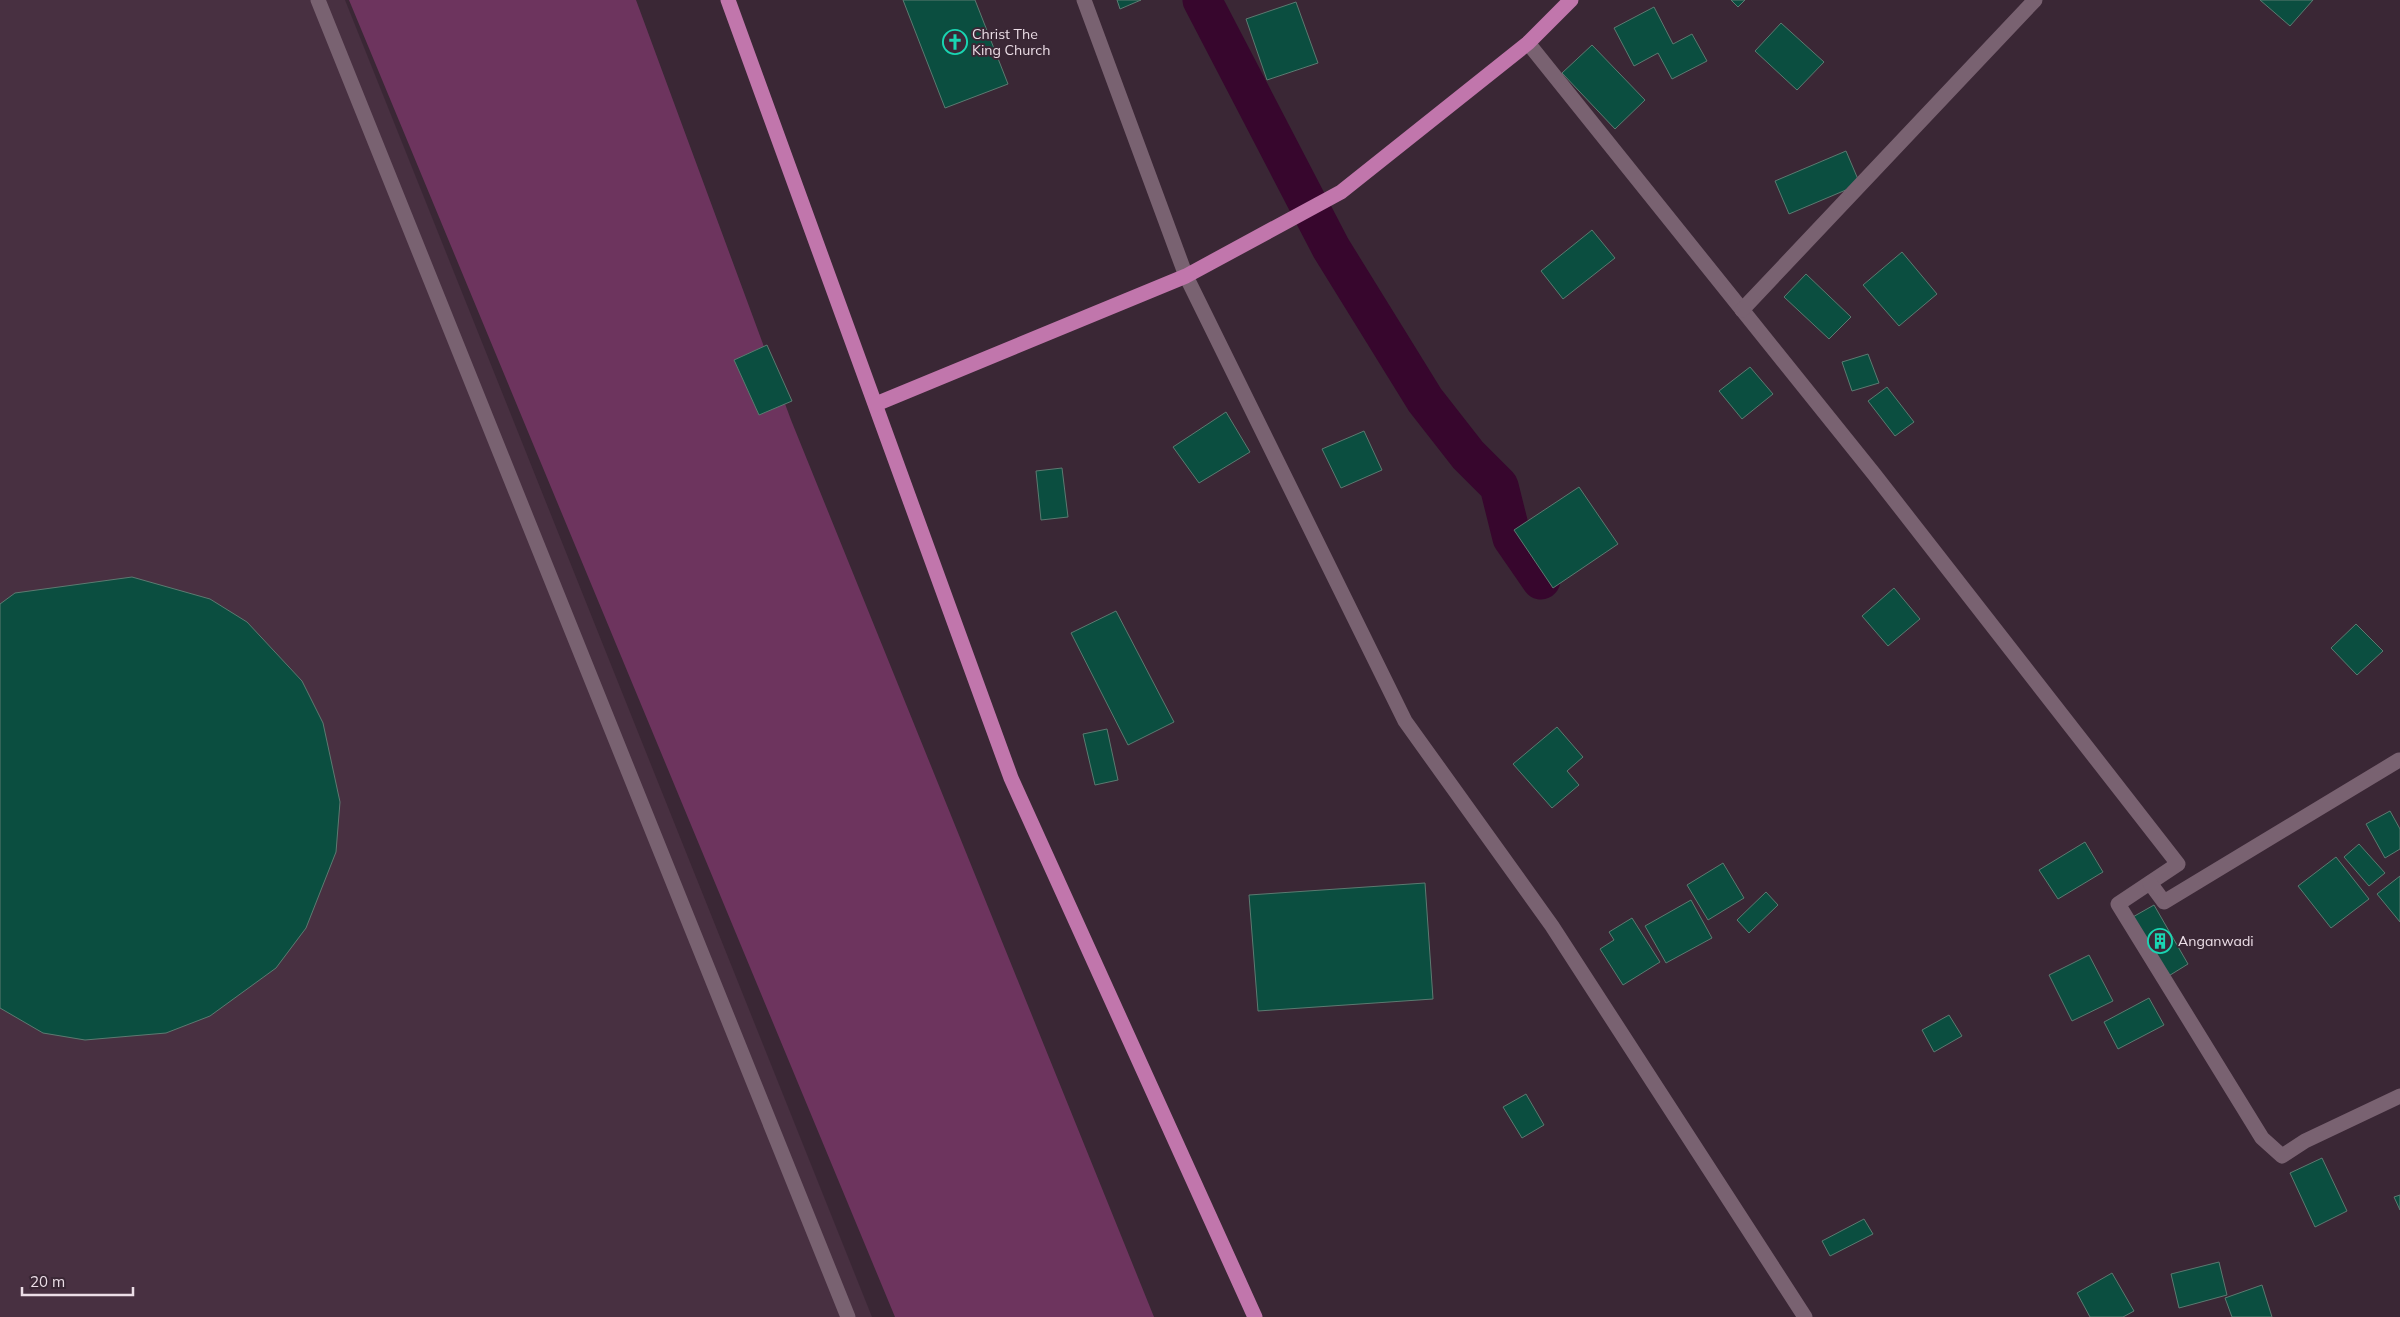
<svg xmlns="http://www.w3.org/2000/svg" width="2400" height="1317" viewBox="0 0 2400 1317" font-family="Mulish,sans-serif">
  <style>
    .built { fill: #483041 }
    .green { fill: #6d345e }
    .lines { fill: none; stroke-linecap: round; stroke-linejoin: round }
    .canal { stroke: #37062d; stroke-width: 39 }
    .building { fill: #0b4e40; stroke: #5c7a71 }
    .minor { stroke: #796271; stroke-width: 15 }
    .major { stroke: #c176ac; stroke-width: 15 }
    .labels { text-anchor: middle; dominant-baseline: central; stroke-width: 4; stroke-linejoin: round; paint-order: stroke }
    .poi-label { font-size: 14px; fill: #ecdee7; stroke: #3a2735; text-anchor: start }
  </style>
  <rect width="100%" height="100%" fill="#3a2735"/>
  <!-- built -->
  <polygon class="built" points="0,0 345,0 872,1317 0,1317"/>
  <!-- green -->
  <polygon class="green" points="349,0 636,0 791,420 1154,1317 895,1317"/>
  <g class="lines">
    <!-- canal -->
    <polyline class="canal" points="1202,0 1331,248 1425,400 1468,455 1499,486 1512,538 1541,580"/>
  </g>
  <!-- building -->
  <g class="building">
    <polygon points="903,0 975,0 1008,84 945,108"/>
    <polygon points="1117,0 1141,0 1120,9"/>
    <polygon points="1731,0 1745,0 1738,7"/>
    <polygon points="2260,0 2313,0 2290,26"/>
    <polygon points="1296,2 1318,63 1267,80 1246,19"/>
    <polygon points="1654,7 1673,44 1692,34 1707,61 1672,79 1658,53 1634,66 1614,28"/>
    <polygon points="1781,23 1824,62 1797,90 1755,51"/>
    <polygon points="1592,45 1645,100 1615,129 1562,73"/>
    <polygon points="1846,151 1860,184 1789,214 1775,181"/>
    <polygon points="1592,230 1615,258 1563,299 1541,271"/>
    <polygon points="1902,252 1937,294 1899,326 1863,285"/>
    <polygon points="1806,274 1851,317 1829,339 1784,297"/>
    <polygon points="767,345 792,401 759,415 734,360"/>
    <polygon points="1868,354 1879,383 1852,391 1842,362"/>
    <polygon points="1750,367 1773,394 1742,419 1719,391"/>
    <polygon points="1887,387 1914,422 1895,436 1868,401"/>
    <polygon points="1226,412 1250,452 1199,483 1173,447"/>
    <polygon points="1364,431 1382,470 1341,488 1322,449"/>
    <polygon points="1062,468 1068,517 1041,520 1036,471"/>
    <polygon points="1579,487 1618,544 1553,588 1514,530"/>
    <polygon points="132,577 210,599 247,622 302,681 323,723 340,802 336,852 306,928 276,968 210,1016 166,1033 85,1040 43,1033 0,1008 0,604 15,593"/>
    <polygon points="1894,588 1920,619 1888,646 1862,616"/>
    <polygon points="1116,611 1174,722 1128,745 1071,633"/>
    <polygon points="2356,624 2383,651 2357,675 2331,648"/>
    <polygon points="1557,727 1583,757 1567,771 1579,785 1552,808 1513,764"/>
    <polygon points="1107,729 1118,780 1095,785 1083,734"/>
    <polygon points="2390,811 2400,829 2400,849 2385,858 2366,824"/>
    <polygon points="2085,842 2103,872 2058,899 2039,870"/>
    <polygon points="2359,844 2385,873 2369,886 2344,857"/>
    <polygon points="2336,857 2369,899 2331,928 2298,886"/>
    <polygon points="1723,863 1744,898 1708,920 1687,885"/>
    <polygon points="2400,876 2400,922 2377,894"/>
    <polygon points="1425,883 1433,999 1258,1011 1249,895"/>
    <polygon points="1766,892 1778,905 1749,933 1737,920"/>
    <polygon points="1691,900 1712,938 1666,963 1645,926"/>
    <polygon points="2154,905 2188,964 2167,977 2131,918"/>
    <polygon points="1632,918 1660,962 1623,985 1600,949 1614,940 1609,932"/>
    <polygon points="2089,955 2113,1001 2072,1021 2049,975"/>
    <polygon points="2149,998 2164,1025 2118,1049 2104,1022"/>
    <polygon points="1949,1015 1962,1036 1934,1052 1922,1030"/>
    <polygon points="1526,1094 1544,1125 1522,1138 1503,1107"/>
    <polygon points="2322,1158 2347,1211 2315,1227 2290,1173"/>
    <polygon points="2400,1195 2400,1210 2394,1197"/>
    <polygon points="1864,1219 1873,1234 1830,1256 1822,1241"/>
    <polygon points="2219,1262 2227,1295 2179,1308 2171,1274"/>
    <polygon points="2112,1273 2134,1311 2123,1317 2090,1317 2077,1293"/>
    <polygon points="2262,1285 2272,1317 2232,1317 2225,1298"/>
  </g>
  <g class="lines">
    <!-- minor -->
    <g class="minor">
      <polyline points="318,0 848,1317"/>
      <polyline points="1084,0 1186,276 1405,721 1552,926 1805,1317"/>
      <polyline points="1528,43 1874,474 2178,864 2118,904 2262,1138 2282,1156 2305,1141 2400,1096"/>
      <polyline points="1742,310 2035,0"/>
      <polyline points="2150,883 2164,902 2399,760"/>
    </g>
    <!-- major -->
    <g class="major">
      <polyline points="728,0 1011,778 1255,1317"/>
      <polyline points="876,404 1186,276 1341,192 1528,43 1571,0"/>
    </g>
  </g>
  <!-- icons -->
  <defs>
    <symbol id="church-ring" viewBox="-11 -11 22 22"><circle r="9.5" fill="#3a2735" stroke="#1ad5b2" stroke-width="1.5"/><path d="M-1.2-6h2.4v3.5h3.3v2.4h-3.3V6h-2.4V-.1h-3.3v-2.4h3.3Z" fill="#1ad5b2"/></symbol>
    <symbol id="building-ring" viewBox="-11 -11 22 22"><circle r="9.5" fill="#3a2735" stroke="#1ad5b2" stroke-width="1.5"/><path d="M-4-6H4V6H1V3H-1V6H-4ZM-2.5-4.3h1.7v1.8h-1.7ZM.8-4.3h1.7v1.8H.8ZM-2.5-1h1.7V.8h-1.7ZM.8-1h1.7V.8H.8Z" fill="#1ad5b2"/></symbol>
  </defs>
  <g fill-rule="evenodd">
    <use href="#church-ring" x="941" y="28" width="28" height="28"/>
    <use href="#building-ring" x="2146" y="927" width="28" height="28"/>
  </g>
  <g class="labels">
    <!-- poi labels -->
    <g class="poi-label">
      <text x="972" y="34">Christ The<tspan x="972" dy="16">King Church</tspan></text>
      <text x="2178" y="941">Anganwadi</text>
    </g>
  </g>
  <!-- scale -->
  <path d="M22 1287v8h111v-8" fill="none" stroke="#ecdee7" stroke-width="2.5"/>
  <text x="30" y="1287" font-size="15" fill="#ecdee7" stroke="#3a2735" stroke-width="4" paint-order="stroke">20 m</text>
</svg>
